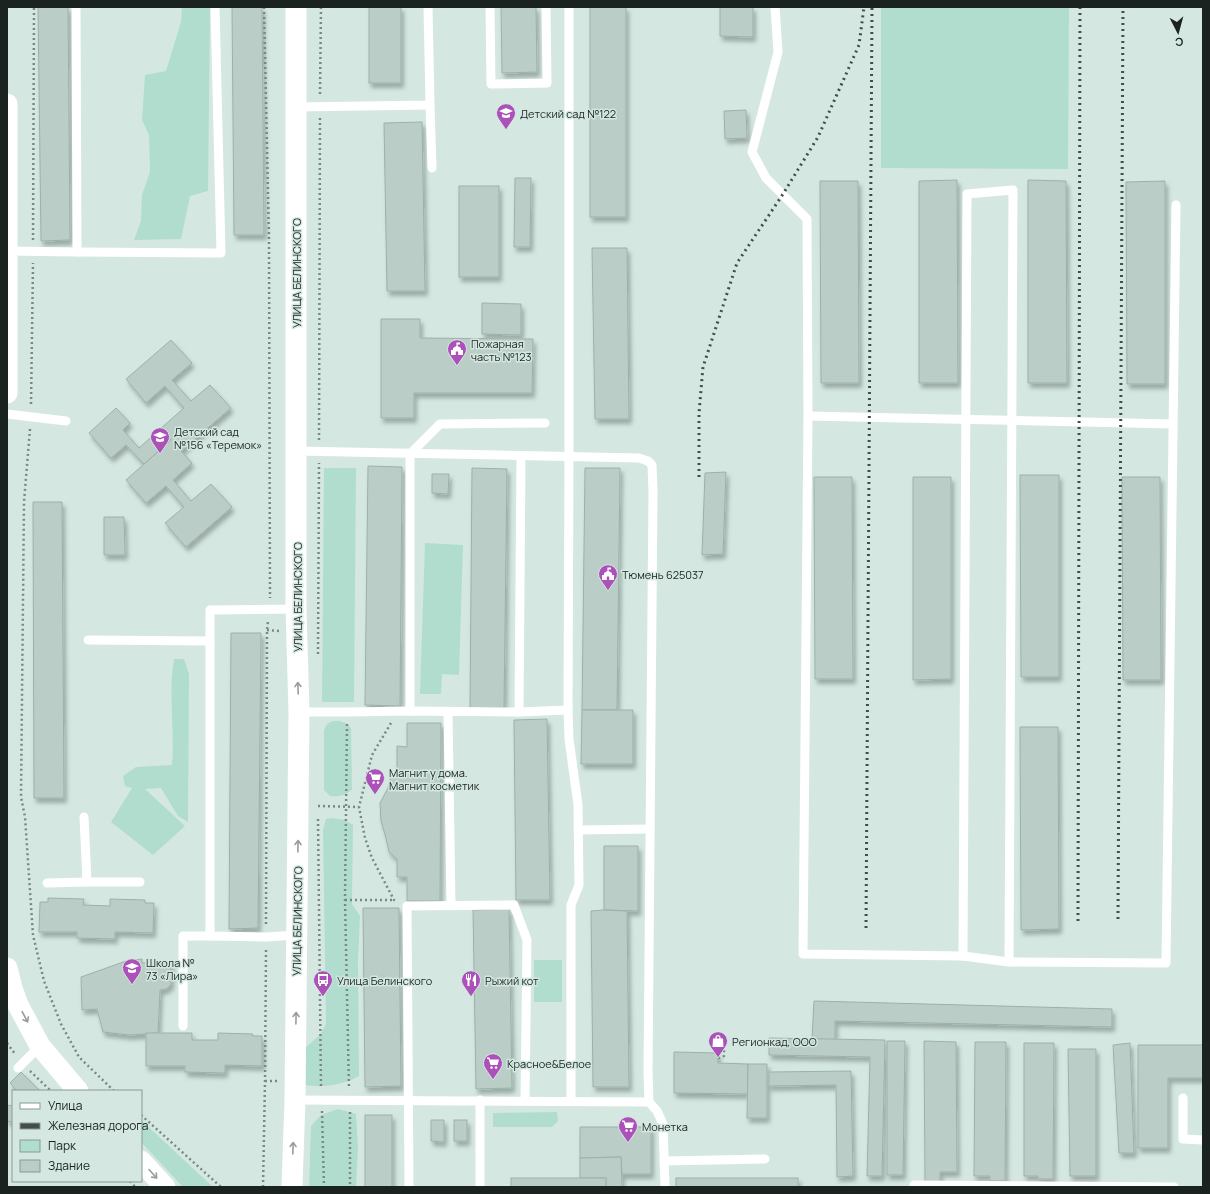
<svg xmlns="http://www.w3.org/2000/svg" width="1210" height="1194" viewBox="0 0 1210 1194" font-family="Manrope,sans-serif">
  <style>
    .green { fill: #b1ddce }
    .building { fill: #bacec7; stroke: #9db1aa; filter: url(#shadow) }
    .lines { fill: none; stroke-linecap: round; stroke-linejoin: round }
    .path { stroke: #7a8883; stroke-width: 2.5; stroke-dasharray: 2 3; stroke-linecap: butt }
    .service { stroke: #fff; stroke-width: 9 }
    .tertiary { stroke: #fff; stroke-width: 21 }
    .rail { stroke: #434d49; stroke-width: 3; stroke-dasharray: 2 4; stroke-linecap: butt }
    .oneway { stroke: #989c9b }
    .labels { text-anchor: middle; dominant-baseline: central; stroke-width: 3; stroke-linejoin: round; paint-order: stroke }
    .poi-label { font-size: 11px; fill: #1b2320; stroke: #d4e8e1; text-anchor: start }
    .street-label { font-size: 11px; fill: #1b2320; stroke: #d4e8e1 }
  </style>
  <defs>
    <filter id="shadow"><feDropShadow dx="2.5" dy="4.5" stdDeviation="2" flood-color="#0004"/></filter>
  </defs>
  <rect width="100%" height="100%" fill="#d4e8e1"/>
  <!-- green -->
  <g class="green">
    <polygon points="182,7 210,7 208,191 190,196 181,239 134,240 141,221 142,195 150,172 149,135 142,120 145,75 166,71 181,22"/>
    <polygon points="881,7 1069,7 1068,169 881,168"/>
    <polygon points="324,468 356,468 354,702 322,702"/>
    <polygon points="425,543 463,545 459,675 442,674 441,694 420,694"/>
    <path d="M174,659h10l5,15 -1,148 -10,-6 -17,-28 -16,1 40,37 -32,29 -42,-33 21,-34 -7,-2 -2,-10 13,-9 36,-2c3,-35 -4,-70 2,-106z"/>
    <path d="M333,721c8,0 12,0 18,7l1,62c-8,6 -13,7 -22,6l-6,-6v-60l3,-6z"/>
    <path d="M333,818l12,2 8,5 -1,79 8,12 -2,46 1,114c-15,9 -37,12 -54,9 1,-13 -1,-25 1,-38l14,-12 6,-11 -3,-194 3,-11z"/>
    <rect x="534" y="960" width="28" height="42"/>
    <polygon points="338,1109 356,1114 358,1149 356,1187 309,1187 311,1126 321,1115"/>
    <polygon points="557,1112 558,1121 552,1127 493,1127 493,1113"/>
    <polygon points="141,1120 213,1187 183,1187 141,1142"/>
  </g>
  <!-- building -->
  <g class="building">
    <polygon points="38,7 68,7 70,240 41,241"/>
    <polygon points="232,7 262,7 264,235 234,235"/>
    <rect x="369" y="7" width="32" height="76"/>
    <polygon points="501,7 536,7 537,72 502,73"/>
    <rect x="590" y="7" width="36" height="210"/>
    <polygon points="720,7 753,7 753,37 720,36"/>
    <polygon points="746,110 747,138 725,139 724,111"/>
    <polygon points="422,122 425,291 387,291 384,123"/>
    <polygon points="515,178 531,178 530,247 514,247"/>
    <polygon points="957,180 958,383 919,383 919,181"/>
    <polygon points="1028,180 1066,181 1067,383 1028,383"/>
    <polygon points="820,181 858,181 859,383 821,383"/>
    <polygon points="1165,181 1165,384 1127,384 1126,182"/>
    <rect x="459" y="186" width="40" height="91"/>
    <polygon points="592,248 627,248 629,419 595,419"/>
    <polygon points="482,303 521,304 521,335 482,334"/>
    <polygon points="381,319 420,319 420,338 533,339 532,393 414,393 414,418 381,418"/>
    <polygon points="171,340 192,363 172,380 191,401 210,385 231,408 181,451 192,463 173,480 191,501 211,484 232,507 186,547 165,523 184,507 166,486 146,503 126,480 171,440 160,429 184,408 165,386 146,403 126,379"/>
    <polygon points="116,408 130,423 123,430 139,448 160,429 171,440 144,464 126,445 111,458 89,433"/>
    <polygon points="368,466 402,467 400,706 365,705"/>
    <polygon points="472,468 507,469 504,708 470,708"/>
    <polygon points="585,468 620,468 617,710 582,710"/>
    <polygon points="726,472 723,554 702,555 705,473"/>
    <polygon points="432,474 449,474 448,494 432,493"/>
    <polygon points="1020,475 1059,475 1059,677 1021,677"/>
    <polygon points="814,477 852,477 853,679 815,679"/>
    <polygon points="913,477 951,477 951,679 913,680"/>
    <polygon points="1122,477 1160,477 1161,680 1123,680"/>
    <polygon points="33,502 62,502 64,798 34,798"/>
    <polygon points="104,517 124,517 125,555 104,555"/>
    <polygon points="231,633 261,633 258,928 229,929"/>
    <polygon points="582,710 633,710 633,764 581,764"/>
    <polygon points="547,719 550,900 516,900 514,720"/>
    <polygon points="407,723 441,723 440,901 407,901 407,877 397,877 397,859 389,852 386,838 381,821 380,803 388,788 391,776 397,768 397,746 407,747"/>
    <polygon points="1020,727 1058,727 1059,929 1021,930"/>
    <polygon points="604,846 638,846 638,911 604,910"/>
    <polygon points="48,898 84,899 83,905 110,906 110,899 145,900 145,903 154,903 153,933 115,932 115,939 77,938 77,932 39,932 40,902 48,902"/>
    <polygon points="363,908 399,908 401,1086 365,1087"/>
    <polygon points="509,909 512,1088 476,1089 473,910"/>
    <polygon points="604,910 627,911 629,1087 593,1087 591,911"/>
    <polygon points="142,959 142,963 171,962 171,985 166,989 160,990 158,1033 130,1035 103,1032 97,1009 82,1010 81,977 126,961"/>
    <polygon points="814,1001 1112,1009 1112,1027 835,1021 835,1040 812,1039"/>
    <polygon points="146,1033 192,1033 192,1040 218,1040 218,1033 253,1034 252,1036 262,1036 262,1066 225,1065 225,1073 185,1072 185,1066 146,1066"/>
    <polygon points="769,1038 885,1040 882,1176 867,1176 870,1057 769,1055"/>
    <polygon points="887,1041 905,1041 903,1175 887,1175"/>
    <polygon points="924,1041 956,1042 957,1172 940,1172 940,1182 925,1182"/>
    <polygon points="975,1042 1006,1042 1005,1181 990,1181 990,1176 974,1176"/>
    <polygon points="1024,1043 1054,1043 1053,1179 1038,1179 1038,1176 1024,1176"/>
    <polygon points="1130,1043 1134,1153 1119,1153 1113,1045"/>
    <polygon points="1138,1045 1203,1045 1203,1078 1168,1078 1168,1148 1138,1148"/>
    <polygon points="1068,1049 1096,1049 1096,1176 1070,1176"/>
    <polygon points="674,1052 718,1053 718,1063 748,1064 748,1094 674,1093"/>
    <polygon points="748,1064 767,1064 767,1118 747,1118"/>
    <polygon points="851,1071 853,1176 837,1177 836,1085 769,1086 769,1072"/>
    <polygon points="21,1072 40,1091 17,1091 10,1083"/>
    <polygon points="7,1105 13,1106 13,1122 7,1121"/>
    <rect x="365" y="1115" width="27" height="72"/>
    <polygon points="431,1120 444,1120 444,1142 431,1141"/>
    <rect x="454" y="1120" width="13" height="21"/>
    <polygon points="580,1127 651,1127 651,1174 622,1174 621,1157 580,1158"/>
    <polygon points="621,1157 622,1187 606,1187 606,1178 580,1178 580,1158"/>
    <rect x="511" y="1178" width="95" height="9"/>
    <rect x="676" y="1178" width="122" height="9"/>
  </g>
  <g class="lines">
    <!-- path -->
    <g class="path">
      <polyline points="264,7 269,239 270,598"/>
      <polyline points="320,94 321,7"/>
      <polyline points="33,240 34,7"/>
      <polyline points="31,404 33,263"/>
      <polyline points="30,429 24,502 21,797 25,817 33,935 44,981 61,1024 79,1057 114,1091"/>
      <polyline points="319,440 320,117"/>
      <polyline points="267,630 279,631"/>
      <polyline points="318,654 319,463"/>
      <polyline points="391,723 372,755 359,807 365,838 372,858 394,900 396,901"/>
      <polyline points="347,724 345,900 349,1089"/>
      <polyline points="318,806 359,807"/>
      <polyline points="318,819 321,1088"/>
      <polyline points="345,900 394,900"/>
      <polyline points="266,924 267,630 268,621"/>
      <polyline points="7,1043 15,1054"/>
      <polyline points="718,1058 722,1057 724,1056 724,1045"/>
      <polyline points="30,1071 51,1091"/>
      <polyline points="265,1081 277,1081"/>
      <polyline points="322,1111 324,1187"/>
      <polyline points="350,1112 350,1187"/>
      <polyline points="141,1115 221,1187"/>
      <polyline points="130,1181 135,1187"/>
      <polyline points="263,1187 265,1081 266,949"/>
    </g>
    <!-- service -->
    <g class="service">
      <polyline points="490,7 491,84 547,83 546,7"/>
      <polyline points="569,7 569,458 568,710 569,739 578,805 579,885 571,905 571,1101"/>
      <polyline points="775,7 778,52 752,152 766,178 807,219 808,416 803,954 963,956 967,194 1013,190 1009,962 1166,963 1176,205"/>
      <polyline points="430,105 432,168"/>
      <polyline points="295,107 430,105 428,7"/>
      <polyline points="7,251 77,252 76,7"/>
      <polyline points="77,252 221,253 215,7"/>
      <polyline points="7,414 66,421"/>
      <polyline points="808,416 1173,424"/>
      <polyline points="296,451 639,458 648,461 652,465 653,492 648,1073 649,1102"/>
      <polyline points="296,609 210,610 210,936 266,937 297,935"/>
      <polyline points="88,640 210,641"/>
      <polyline points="410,711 410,454 440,424 545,423"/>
      <polyline points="299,712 347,712 410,711 519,712 568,710"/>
      <polyline points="448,712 451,905"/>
      <polyline points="519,712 521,456"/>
      <polyline points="84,817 87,882 140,882"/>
      <polyline points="578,830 650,829"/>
      <polyline points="47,883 87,882"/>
      <polyline points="963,956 1009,962"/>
      <polyline points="183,1026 183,936 210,936"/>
      <polyline points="18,1068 40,1046"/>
      <polyline points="1183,1098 1183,1139 1203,1140"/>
      <polyline points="295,1100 649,1102 657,1111 663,1124 665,1187"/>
      <polyline points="480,1100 480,1187"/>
      <polyline points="664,1161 765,1159"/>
      <polyline points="914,1185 1174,1187"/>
      <polyline points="409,1187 407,906 514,905 527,940 525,1100"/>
    </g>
    <!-- tertiary -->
    <g class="tertiary">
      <polyline points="7,104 7,393"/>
      <polyline points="7,968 12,988 18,1005 40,1046 78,1091"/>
      <polyline points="141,1161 165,1187"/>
      <polyline points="292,1187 295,1100 299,712 296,609 296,7"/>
    </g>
    <!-- rail -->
    <g class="rail">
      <polyline points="699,477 699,413 703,367 737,263 783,194 818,137 859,45 864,7"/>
      <polyline points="1118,919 1123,7"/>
      <polyline points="1078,921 1080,7"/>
      <polyline points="866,928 872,7"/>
    </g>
  </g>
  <!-- one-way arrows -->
  <defs><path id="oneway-shaft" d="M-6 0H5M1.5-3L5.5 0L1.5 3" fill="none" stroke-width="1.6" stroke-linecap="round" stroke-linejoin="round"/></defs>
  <g class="oneway">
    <use href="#oneway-shaft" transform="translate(298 688) rotate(-92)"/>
    <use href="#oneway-shaft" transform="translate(298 846) rotate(-89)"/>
    <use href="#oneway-shaft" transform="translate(25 1017) rotate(62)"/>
    <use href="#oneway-shaft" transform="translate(296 1018) rotate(-89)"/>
    <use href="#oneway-shaft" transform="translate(293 1148) rotate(-88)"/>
    <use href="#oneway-shaft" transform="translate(153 1174) rotate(48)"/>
  </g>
  <!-- icons -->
  <defs>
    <symbol id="school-pin" viewBox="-11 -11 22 30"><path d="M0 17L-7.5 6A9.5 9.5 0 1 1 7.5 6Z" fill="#ac50ba" stroke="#d4e8e1"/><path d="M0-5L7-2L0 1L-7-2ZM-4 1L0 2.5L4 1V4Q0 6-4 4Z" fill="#fff"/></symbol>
    <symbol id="civic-pin" viewBox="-11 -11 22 30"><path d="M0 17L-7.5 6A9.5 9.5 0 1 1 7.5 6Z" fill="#ac50ba" stroke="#d4e8e1"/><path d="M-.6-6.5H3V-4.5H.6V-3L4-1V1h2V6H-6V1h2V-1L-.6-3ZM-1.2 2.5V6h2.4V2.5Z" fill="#fff"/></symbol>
    <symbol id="supermarket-pin" viewBox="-11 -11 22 30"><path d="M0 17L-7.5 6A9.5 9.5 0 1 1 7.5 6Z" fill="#ac50ba" stroke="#d4e8e1"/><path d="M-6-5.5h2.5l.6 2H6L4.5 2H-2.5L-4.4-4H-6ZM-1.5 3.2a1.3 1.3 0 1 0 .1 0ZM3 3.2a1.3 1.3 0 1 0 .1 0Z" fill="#fff"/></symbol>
    <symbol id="bus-pin" viewBox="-11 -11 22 30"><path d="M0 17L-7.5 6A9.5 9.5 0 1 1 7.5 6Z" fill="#ac50ba" stroke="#d4e8e1"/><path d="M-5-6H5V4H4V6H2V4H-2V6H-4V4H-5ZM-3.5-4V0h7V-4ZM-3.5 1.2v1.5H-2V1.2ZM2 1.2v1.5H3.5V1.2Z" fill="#fff"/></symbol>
    <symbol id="restaurant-pin" viewBox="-11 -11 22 30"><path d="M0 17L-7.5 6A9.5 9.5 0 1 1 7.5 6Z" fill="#ac50ba" stroke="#d4e8e1"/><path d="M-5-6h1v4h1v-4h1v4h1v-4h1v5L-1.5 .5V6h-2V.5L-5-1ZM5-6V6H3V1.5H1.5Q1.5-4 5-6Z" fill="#fff"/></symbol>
    <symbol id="shop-pin" viewBox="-11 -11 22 30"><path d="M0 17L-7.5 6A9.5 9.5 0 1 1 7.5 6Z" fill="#ac50ba" stroke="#d4e8e1"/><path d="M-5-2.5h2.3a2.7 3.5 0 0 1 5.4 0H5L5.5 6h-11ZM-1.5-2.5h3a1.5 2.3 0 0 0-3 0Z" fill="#fff"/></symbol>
  </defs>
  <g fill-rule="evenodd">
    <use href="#school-pin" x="495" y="102" width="22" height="30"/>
    <use href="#civic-pin" x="446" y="338" width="22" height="30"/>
    <use href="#school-pin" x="149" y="426" width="22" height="30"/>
    <use href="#civic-pin" x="597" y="563" width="22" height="30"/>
    <use href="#supermarket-pin" x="364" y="767" width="22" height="30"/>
    <use href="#school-pin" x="121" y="957" width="22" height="30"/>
    <use href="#bus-pin" x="312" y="969" width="22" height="30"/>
    <use href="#restaurant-pin" x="460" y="969" width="22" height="30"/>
    <use href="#shop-pin" x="707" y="1030" width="22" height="30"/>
    <use href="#supermarket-pin" x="482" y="1052" width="22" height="30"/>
    <use href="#supermarket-pin" x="617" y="1115" width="22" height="30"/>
  </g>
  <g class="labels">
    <!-- poi labels -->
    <g class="poi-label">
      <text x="520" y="113">Детский сад №122</text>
      <text x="471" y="343">Пожарная<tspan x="471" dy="13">часть №123</tspan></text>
      <text x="174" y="431">Детский сад<tspan x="174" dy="13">№156 «Теремок»</tspan></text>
      <text x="622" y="574">Тюмень 625037</text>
      <text x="389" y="772">Магнит у дома.<tspan x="389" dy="13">Магнит косметик</tspan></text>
      <text x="146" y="962">Школа №<tspan x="146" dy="13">73 «Лира»</tspan></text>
      <text x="337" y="980">Улица Белинского</text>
      <text x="485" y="980">Рыжий кот</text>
      <text x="732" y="1041">Регионкад, ООО</text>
      <text x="507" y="1063">Красное&amp;Белое</text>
      <text x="642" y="1126">Монетка</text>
    </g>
    <!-- street labels -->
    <g class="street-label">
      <text transform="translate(296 273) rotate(-90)">УЛИЦА БЕЛИНСКОГО</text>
      <text transform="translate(297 597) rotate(-90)">УЛИЦА БЕЛИНСКОГО</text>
      <text transform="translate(297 921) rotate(-89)">УЛИЦА БЕЛИНСКОГО</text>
    </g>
  </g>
  <!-- border -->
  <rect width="1210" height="1194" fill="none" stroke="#1b2320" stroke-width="16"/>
  <!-- legend -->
  <rect x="12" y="1090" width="130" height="92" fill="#d4e8e1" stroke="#8a9994"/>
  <rect x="20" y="1103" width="20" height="6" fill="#ffffff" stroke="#8a9994"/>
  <text x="48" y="1110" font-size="12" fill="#1b2320">Улица</text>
  <rect x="20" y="1123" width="20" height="6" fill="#434d49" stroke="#8a9994"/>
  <text x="48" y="1130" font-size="12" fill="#1b2320">Железная дорога</text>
  <rect x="20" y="1140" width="20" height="12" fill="#b1ddce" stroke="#8a9994"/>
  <text x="48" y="1150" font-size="12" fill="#1b2320">Парк</text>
  <rect x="20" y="1160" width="20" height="12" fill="#bacec7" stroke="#8a9994"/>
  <text x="48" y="1170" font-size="12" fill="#1b2320">Здание</text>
  <!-- north arrow -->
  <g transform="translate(1178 32) rotate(174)" stroke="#d4e8e1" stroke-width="3" paint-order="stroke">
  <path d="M0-3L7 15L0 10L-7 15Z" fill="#1b2320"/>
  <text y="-6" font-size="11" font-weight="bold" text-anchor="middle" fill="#1b2320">С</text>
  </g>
</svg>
